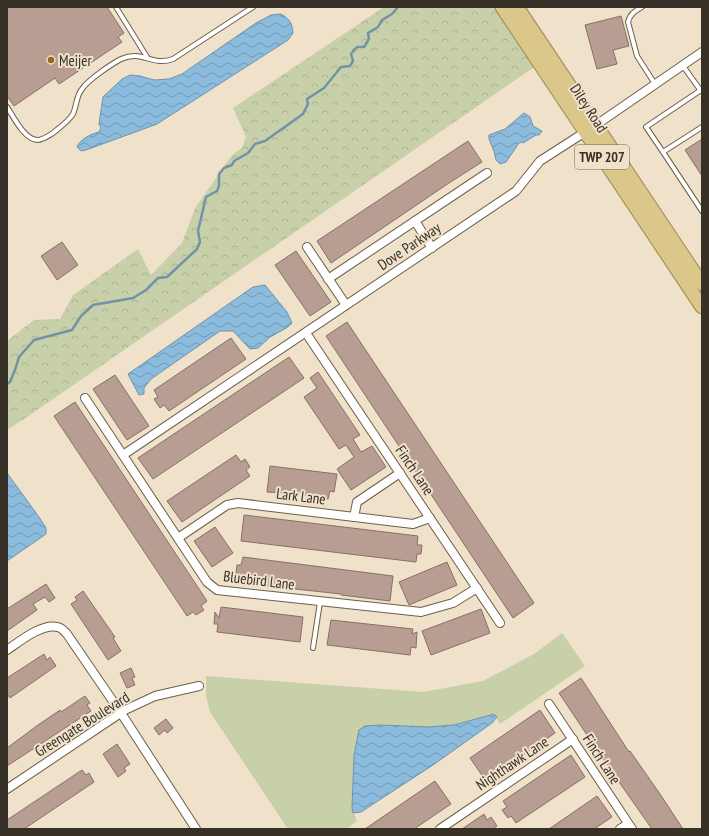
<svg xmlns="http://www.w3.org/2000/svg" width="709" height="836" viewBox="0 0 709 836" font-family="'PT Sans Narrow',sans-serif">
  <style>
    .grass { fill: #c8d0a9 }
    .forest { fill: url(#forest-crowns) }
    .water { fill: url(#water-waves); stroke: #7292a7 }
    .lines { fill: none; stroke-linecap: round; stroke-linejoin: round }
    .stream { stroke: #7292a7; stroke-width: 2.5 }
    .building { fill: #b89e92; stroke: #876f64 }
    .service-casing { stroke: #6c604b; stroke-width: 6 }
    .minor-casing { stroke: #6c604b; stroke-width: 10 }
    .trunk-casing { stroke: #9d8954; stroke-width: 15 }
    .service { stroke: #fff; stroke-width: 4 }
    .minor { stroke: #fff; stroke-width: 8 }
    .trunk { stroke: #dcc78a; stroke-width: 13 }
    .poi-dot { fill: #9d6522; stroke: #efe1ca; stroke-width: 1.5 }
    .labels { text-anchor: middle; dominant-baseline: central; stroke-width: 4; stroke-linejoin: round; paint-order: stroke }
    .shield { fill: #efe1ca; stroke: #6e6558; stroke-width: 1 }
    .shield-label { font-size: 14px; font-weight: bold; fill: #363027 }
    .poi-label { font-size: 15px; fill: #363027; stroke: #efe1ca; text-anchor: start }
    .street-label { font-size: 15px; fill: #363027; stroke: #efe1ca }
  </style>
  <defs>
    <pattern id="forest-crowns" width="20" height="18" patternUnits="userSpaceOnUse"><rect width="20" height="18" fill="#c8d0a9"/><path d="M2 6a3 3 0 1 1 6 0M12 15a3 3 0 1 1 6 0" fill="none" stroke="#acb391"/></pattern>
    <pattern id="water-waves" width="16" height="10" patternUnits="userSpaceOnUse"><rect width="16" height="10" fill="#8bbcde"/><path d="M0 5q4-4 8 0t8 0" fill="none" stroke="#7299b4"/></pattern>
  </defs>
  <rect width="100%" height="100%" fill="#efe1ca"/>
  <!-- grass -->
  <polygon class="grass" points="562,633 585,666 500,724 494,714 454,725 428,727 365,726 359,730 354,755 352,808 357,821 346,829 288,829 210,712 206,696 206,676 423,692 483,681 534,654"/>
  <!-- forest -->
  <polygon class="forest" points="384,7 497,7 537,65 27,417 7,430 7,341 34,320 60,319 73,295 138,249 151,275 182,243 195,208 232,155 242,148 246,137 233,108"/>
  <!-- water -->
  <g class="water">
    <path d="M281,14c9,5 11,9 12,19l-5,7 -131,84 -71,26 -5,1 -4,-4c3,-8 14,-13 22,-15l2,-4 -2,-4 4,-27 19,-18 8,-4 10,1 14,4 15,-1 13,-5 74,-51 15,-8z"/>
    <polygon points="524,113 530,117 533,126 542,131 539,135 536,135 523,143 522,142 519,143 506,162 500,164 496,160 494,151 489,139 489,135 505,129"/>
    <polygon points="265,285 287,312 292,323 288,327 270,337 258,348 250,349 233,331 220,331 151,379 144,388 144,394 139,395 128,374 253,287"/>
    <polygon points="7,473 39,517 46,528 46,534 7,561"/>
    <polygon points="494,714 497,717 492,723 433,765 361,812 353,813 352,808 354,755 359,730 365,726 380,725 428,727 454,725"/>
  </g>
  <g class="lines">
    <!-- stream -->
    <polyline class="stream" points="7,384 10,382 15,370 19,357 34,340 72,330 81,316 93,305 133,298 146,290 158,278 167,277 197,249 200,242 198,231 206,197 217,191 219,186 219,174 224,168 232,165 234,161 248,153 255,144 265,141 303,114 308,104 307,99 324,88 341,67 350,66 353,61 351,54 357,47 364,47 369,39 368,33 378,27 382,20 392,14 398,7"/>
  </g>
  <!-- building -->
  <g class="building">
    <polygon points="7,7 107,7 124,33 118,37 122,42 59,84 55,78 14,106 7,96"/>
    <polygon points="621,16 629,46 613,50 617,64 597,69 585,25"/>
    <polygon points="702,139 702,176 685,150"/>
    <polygon points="468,141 482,162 449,183 331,263 317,241"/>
    <polygon points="62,242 78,265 57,280 41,256"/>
    <polygon points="296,251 331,302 310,316 275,265"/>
    <polygon points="347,322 534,603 513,618 326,336"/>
    <polygon points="231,338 246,359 169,411 164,405 160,408 154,399 158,397 154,390"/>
    <polygon points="289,357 304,378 153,479 138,458"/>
    <polygon points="318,372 360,435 353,439 361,452 372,446 386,467 351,490 337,469 354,457 346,445 339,449 304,397 317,388 310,378"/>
    <polygon points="115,375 149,426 127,440 93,389"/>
    <polygon points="75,402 207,601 201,606 204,610 196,615 193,612 187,616 54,416"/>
    <polygon points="236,455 241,462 245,459 250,467 246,470 250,476 182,522 167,501"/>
    <polygon points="270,466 337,474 334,492 330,491 328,499 300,494 267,492"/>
    <polygon points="244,515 418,536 417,545 422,545 421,554 417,554 416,562 241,541"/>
    <polygon points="215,527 233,553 212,567 194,541"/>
    <polygon points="243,557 393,576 390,601 341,595 341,594 240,583 241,575 236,574 237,565 241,565"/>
    <polygon points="447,562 457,585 409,605 399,582"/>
    <polygon points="46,584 55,598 49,602 45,597 33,604 37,610 7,631 7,609"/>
    <polygon points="83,591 115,637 113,638 121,651 108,660 71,604 77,600 75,597"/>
    <polygon points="221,607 303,617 300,642 217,632 218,624 214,624 215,612 219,618"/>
    <polygon points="481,609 490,633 431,655 422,631"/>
    <polygon points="331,620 413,629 412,634 417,632 416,648 411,647 410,655 327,645"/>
    <polygon points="44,654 47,660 50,657 56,666 10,698 7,694 7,678"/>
    <polygon points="131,668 135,677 132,678 135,685 127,688 120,673"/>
    <polygon points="581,678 629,752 630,751 660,794 683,829 652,829 605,762 559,693"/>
    <polygon points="85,696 90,703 87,705 91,711 7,766 7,748 38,725 60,710 61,712"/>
    <polygon points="540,710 555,733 486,781 470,758"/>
    <polygon points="166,719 173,728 167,733 165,730 159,735 154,728"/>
    <polygon points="117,744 130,764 124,768 126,771 118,777 103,754"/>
    <polygon points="571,755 585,777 516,823 511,816 508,818 502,810 507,807 503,801"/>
    <polygon points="82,770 86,775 89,773 94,782 24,829 7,829 7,820"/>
    <polygon points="435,781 451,804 414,829 365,829"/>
    <polygon points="597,796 612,817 594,829 549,829"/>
    <polygon points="484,814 487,820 491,817 497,826 492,829 462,829"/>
  </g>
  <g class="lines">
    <defs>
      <g id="service">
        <polyline points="116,7 147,57"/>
        <path d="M642,7c-7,4 -12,7 -14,15l9,34 18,28"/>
        <polyline points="683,66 701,91"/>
        <polyline points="701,90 646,127 663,152 702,127"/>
        <path d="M7,107c6,9 17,32 30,33 6,0 11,-4 16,-7 7,-6 15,-11 20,-19 4,-9 3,-18 9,-25 6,-9 28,-24 39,-30 22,-10 30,8 52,0l80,-52"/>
        <polyline points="663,152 702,211"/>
        <polyline points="313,648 320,602"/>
      </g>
      <g id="minor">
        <polyline points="415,221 432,248"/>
        <polyline points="307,247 346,305"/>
        <polyline points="328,279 487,173"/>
        <polyline points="306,333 500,623"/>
        <polyline points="85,398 207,582 217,590 421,612 453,603 477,588"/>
        <polyline points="123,455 516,191 540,161 596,125 702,52"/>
        <polyline points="354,517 357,502 400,473"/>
        <polyline points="178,538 227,505 238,503 413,524 430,518"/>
        <path d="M7,650c12,-8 35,-27 50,-23 4,0 7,4 10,7l54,79 75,116"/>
        <polyline points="549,704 632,829"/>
        <polyline points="7,789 125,710 155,696 199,686"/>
        <polyline points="440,829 573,739"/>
        <polyline points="620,829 628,824"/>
      </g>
      <g id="trunk">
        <polyline points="502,7 702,307"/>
        <polyline points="517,7 702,284"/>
      </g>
    </defs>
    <!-- service casing -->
    <use href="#service" class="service-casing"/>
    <!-- minor casing -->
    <use href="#minor" class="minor-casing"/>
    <!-- trunk casing -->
    <use href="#trunk" class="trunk-casing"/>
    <!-- service -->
    <use href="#service" class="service"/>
    <!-- minor -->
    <use href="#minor" class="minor"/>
    <!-- trunk -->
    <use href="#trunk" class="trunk"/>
  </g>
  <!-- markers -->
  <circle class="poi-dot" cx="51" cy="60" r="4"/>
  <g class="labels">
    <!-- shield labels -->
    <rect class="shield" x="575" y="145" width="54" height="24" rx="3"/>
    <g class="shield-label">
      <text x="602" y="157">TWP 207</text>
    </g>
    <!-- poi labels -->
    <g class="poi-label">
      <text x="59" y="60">Meijer</text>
    </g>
    <!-- street labels -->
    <g class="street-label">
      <text transform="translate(589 108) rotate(57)">Diley Road</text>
      <text transform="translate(409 246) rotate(-34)">Dove Parkway</text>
      <text transform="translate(415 470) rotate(56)">Finch Lane</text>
      <text transform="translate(301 496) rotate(7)">Lark Lane</text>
      <text transform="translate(259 580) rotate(7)">Bluebird Lane</text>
      <text transform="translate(82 724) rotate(-32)">Greengate Boulevard</text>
      <text transform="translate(602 759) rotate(57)">Finch Lane</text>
      <text transform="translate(512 763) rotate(-34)">Nighthawk Lane</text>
    </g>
  </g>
  <!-- border -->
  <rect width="709" height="836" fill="none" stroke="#363027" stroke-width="16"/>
</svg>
